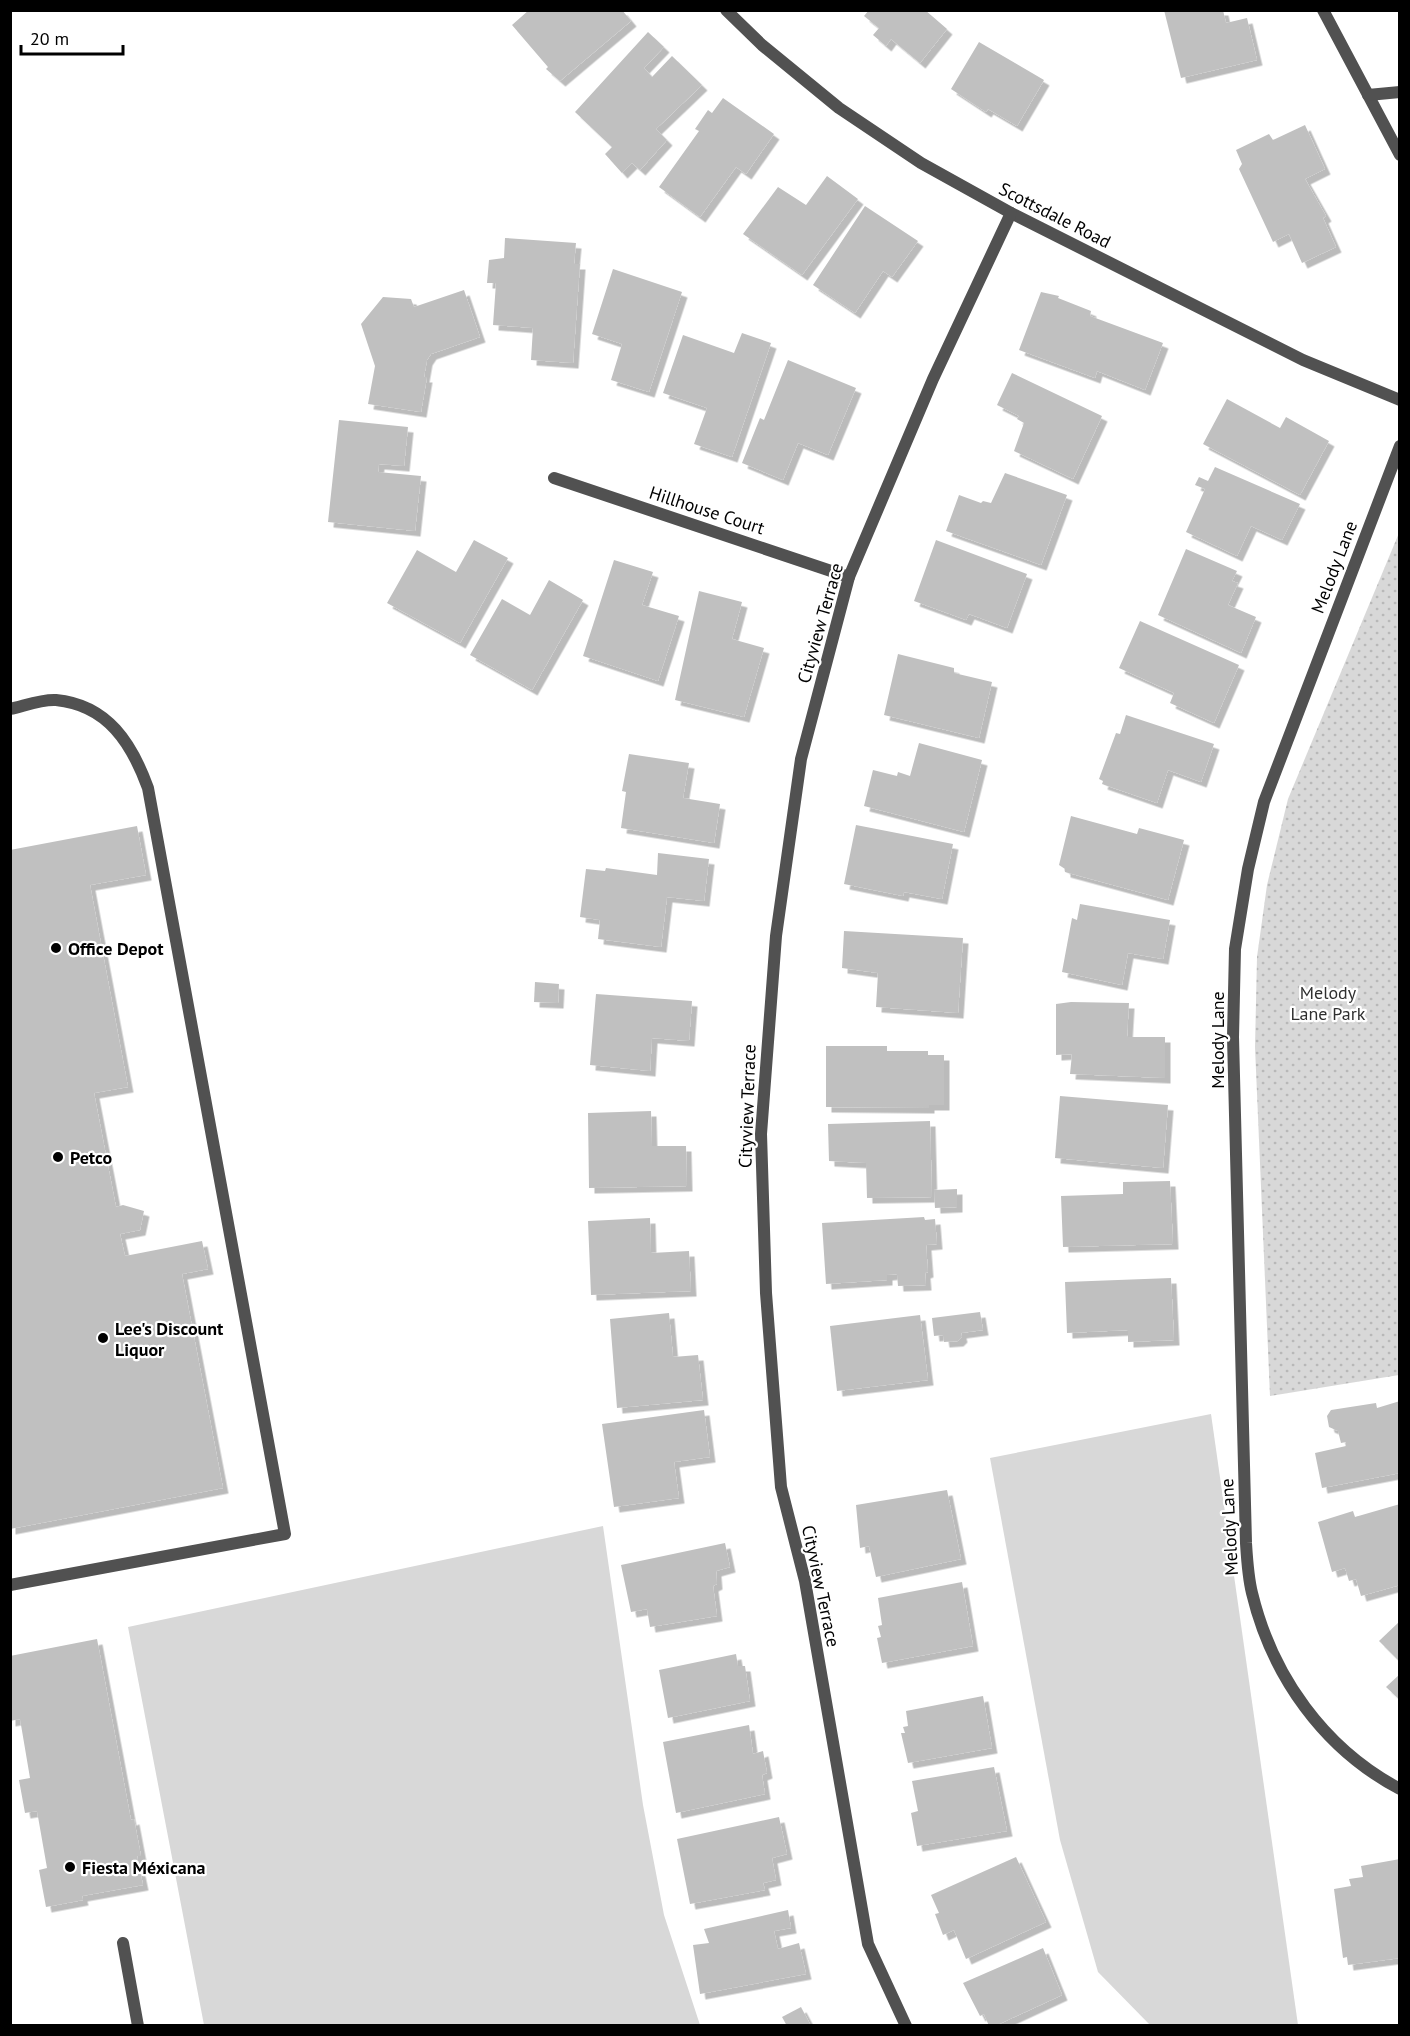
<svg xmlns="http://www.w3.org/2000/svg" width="1410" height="2036" viewBox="0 0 1410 2036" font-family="'PT Sans',sans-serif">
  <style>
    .grass { fill: #d8d8d8 }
    .park { fill: url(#park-dots) }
    .building { fill: #c0c0c0; filter: url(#shadow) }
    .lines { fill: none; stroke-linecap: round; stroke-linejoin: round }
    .lane { stroke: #515151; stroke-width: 12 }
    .street { stroke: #515151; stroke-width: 12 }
    .poi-dot { fill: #000; stroke: #fff; stroke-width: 2 }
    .labels { text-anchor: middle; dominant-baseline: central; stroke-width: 4.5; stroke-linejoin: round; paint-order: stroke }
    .street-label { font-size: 18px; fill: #000; stroke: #fff }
    .poi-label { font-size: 18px; font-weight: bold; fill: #000; stroke: #fff; text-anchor: start }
    .park-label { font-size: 18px; fill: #2f2f2f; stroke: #fff }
  </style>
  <defs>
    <pattern id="park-dots" width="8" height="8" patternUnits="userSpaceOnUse" patternTransform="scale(1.5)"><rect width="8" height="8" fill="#d8d8d8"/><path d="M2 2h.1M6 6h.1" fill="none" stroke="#b8b8b8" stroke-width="1.8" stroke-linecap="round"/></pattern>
    <filter id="shadow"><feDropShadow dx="5.5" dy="5.5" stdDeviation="0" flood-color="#0004"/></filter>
  </defs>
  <rect width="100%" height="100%" fill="#fff"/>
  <!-- grass -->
  <g class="grass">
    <polygon points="1211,1414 1298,2025 1150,2025 1098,1972 1060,1840 990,1458"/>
    <polygon points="603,1526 643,1805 664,1915 700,2025 204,2025 128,1627"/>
  </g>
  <!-- park -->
  <polygon class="park" points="1399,533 1399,1375 1270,1396 1255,1047 1257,957 1267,885 1288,799"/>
  <!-- building -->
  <g class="building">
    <polygon points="529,10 622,10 631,21 560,81 546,69 548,67 512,25"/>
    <polygon points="869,10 925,10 947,29 920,63 891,39 886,46 873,35 879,28 864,16"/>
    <polygon points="1164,10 1223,10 1226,23 1247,18 1257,60 1181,78"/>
    <polygon points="648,32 664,47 644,68 652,77 672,56 702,85 656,129 667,140 640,170 632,163 622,173 605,154 612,147 575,112"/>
    <polygon points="979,42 1044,80 1017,126 988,109 986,112 951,89"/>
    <polygon points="723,98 774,134 746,174 736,167 700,217 659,187 699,131 695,129 708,110 712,113"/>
    <polygon points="1305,125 1325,169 1305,179 1326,216 1323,218 1336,247 1302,263 1289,234 1273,242 1239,169 1242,164 1236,150 1269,134 1273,140"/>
    <polygon points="827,176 858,199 802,275 743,234 778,187 806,205"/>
    <polygon points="865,206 918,241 892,277 883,271 855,313 813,285"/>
    <polygon points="505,238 576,243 574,264 580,264 573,363 531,360 533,328 493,325 496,283 487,283 489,260 504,258"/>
    <polygon points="613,269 682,292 649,392 611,380 622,344 592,334"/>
    <polygon points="464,290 480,337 431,354 427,360 424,377 427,377 421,412 368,404 375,366 361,324 383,297 411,299 414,307"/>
    <polygon points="1041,292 1059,296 1058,298 1091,311 1090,316 1163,343 1145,390 1097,371 1095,378 1019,350"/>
    <polygon points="742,333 771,343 732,457 694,444 707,408 663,393 683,335 734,353"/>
    <polygon points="788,360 856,388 828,455 798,443 783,480 742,463 760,418 764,420"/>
    <polygon points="1012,373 1102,416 1073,479 1014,451 1024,423 1017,419 1019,416 997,405"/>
    <polygon points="1227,399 1280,428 1286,417 1329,441 1300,495 1203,444"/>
    <polygon points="339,420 408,427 404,466 379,464 378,472 421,476 415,531 328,522"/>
    <polygon points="1215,467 1300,504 1282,540 1251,526 1237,556 1186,532 1205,489 1195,485 1199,477 1208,481"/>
    <polygon points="1005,473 1067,495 1041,565 946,531 959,495 981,503 983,501 991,503"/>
    <polygon points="474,540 508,558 460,643 387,603 417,550 456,572"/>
    <polygon points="936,540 1027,574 1007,628 969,614 966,620 914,601"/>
    <polygon points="1186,549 1237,571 1232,581 1238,583 1228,605 1256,617 1241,653 1158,615"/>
    <polygon points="614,560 653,572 642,605 679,616 658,681 583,656"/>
    <polygon points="549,580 583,600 532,690 470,655 502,599 530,615"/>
    <polygon points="699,591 742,602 732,639 764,648 744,717 675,700"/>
    <polygon points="1140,621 1239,665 1214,723 1170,703 1174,693 1119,668"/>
    <polygon points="898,654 954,668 954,673 992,682 979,738 884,715"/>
    <polygon points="1126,715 1214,744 1201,782 1168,770 1157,803 1102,784 1103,781 1099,779 1116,733 1120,734"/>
    <polygon points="919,743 982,760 964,832 864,806 873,770 897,776 898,772 910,776"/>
    <polygon points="629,754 689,763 683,798 720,804 714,843 621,828 626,792 622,791"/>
    <polygon points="1071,816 1137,834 1139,828 1184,840 1168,900 1065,872 1065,869 1059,865"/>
    <polygon points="856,825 953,844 942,899 904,892 903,896 844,884"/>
    <polygon points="137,826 146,875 90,885 128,1087 94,1093 116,1207 123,1205 144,1211 140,1230 120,1234 125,1256 202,1241 208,1269 182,1274 223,1488 10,1529 10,850"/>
    <polygon points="658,853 709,859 704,901 667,897 661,947 598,939 600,920 580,917 586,869 605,871 606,868 657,875"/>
    <polygon points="1080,904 1170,920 1163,959 1128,953 1122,985 1062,972 1072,918 1077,920"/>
    <polygon points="844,931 963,938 958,1013 876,1007 878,973 842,968"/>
    <polygon points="535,982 559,984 558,1003 534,1002"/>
    <polygon points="596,994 692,1001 689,1041 652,1038 650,1071 590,1065"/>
    <polygon points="1071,1002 1129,1003 1127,1037 1165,1037 1165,1078 1070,1074 1072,1054 1056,1055 1056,1004"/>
    <polygon points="826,1046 887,1046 887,1051 928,1051 928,1055 944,1055 944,1105 929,1105 929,1108 826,1107"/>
    <polygon points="1060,1096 1168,1105 1163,1168 1055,1158"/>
    <polygon points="651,1111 652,1146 686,1146 687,1186 589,1188 588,1113"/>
    <polygon points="930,1121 932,1197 867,1198 866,1163 829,1161 828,1124"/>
    <polygon points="1170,1181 1173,1244 1063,1247 1061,1196 1123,1194 1123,1182"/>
    <polygon points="957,1189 957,1207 935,1208 934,1190"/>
    <polygon points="924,1217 925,1220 935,1219 937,1244 926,1245 928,1272 925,1273 926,1285 898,1286 897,1274 887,1275 887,1280 826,1284 822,1223"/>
    <polygon points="650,1218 651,1253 689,1251 691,1291 591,1295 588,1221"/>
    <polygon points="1171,1278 1174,1340 1128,1342 1128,1330 1067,1333 1065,1282"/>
    <polygon points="980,1312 983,1330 961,1333 962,1337 958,1341 944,1342 943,1335 934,1336 932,1318"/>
    <polygon points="669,1313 673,1357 698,1355 703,1400 617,1408 610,1319"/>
    <polygon points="920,1315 928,1380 837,1391 830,1326"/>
    <polygon points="1400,1401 1400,1473 1322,1488 1315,1453 1346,1446 1346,1442 1341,1443 1338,1431 1329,1427 1327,1416 1331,1410 1376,1403 1377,1408"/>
    <polygon points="704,1410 710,1457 674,1462 679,1498 614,1507 602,1424"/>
    <polygon points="947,1490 961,1559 876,1577 869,1546 860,1548 856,1505"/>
    <polygon points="1400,1504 1400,1585 1361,1596 1356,1579 1349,1581 1345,1568 1332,1572 1318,1522 1353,1511 1355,1517"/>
    <polygon points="725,1543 730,1567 716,1571 717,1584 713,1586 717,1616 650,1627 647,1609 631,1612 621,1565"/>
    <polygon points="962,1582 973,1646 882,1663 877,1638 881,1637 878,1626 882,1625 878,1598"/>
    <polygon points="1400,1621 1400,1662 1379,1641"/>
    <polygon points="97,1639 131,1820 134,1819 141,1856 137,1856 143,1885 82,1896 83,1900 46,1907 39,1870 47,1868 37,1811 25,1813 19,1780 30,1778 20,1719 10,1721 10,1656"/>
    <polygon points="736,1654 738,1666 745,1666 750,1701 668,1718 659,1670"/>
    <polygon points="1400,1674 1400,1700 1386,1687"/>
    <polygon points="983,1696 992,1748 908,1763 901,1733 905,1733 903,1727 908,1726 906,1711"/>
    <polygon points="749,1725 753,1754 763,1751 767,1773 762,1775 765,1794 676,1813 663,1742"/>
    <polygon points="994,1767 1007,1831 917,1846 911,1813 918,1811 912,1781"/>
    <polygon points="779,1817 787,1854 772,1858 776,1880 763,1883 765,1890 690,1904 677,1839"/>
    <polygon points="1016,1857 1046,1922 966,1959 954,1930 943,1935 935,1914 939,1913 931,1895"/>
    <polygon points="1400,1859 1400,1958 1348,1965 1347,1957 1343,1958 1334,1889 1351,1886 1349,1879 1363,1877 1361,1866"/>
    <polygon points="788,1910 791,1928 774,1931 778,1949 799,1943 806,1974 700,1994 693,1945 709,1943 704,1929"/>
    <polygon points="1043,1948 1062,1995 995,2026 989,2026 984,2014 980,2016 963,1983"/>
    <polygon points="801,2007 811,2026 787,2026 782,2017"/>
  </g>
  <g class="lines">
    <!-- lane -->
    <g class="lane">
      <path d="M10,709c14,-3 32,-10 46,-9 52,5 76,44 92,88l137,746 -275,51"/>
      <polyline points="123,1943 138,2026"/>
    </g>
    <!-- street -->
    <g class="street">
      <polyline points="726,10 762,45 839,108 921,163 1011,213 1303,360 1400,400"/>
      <polyline points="1323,10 1400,155"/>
      <polyline points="1368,95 1400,92"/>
      <path d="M1400,446l-136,356 -16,67 -13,80 -2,88 13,506c1,16 2,34 6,50 20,83 72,156 148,196"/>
      <polyline points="554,478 849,577"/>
      <polyline points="906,2026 868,1944 805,1581 781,1487 766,1293 761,1134 776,936 801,759 849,577 933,379 1011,213"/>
    </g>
  </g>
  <!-- markers -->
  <g class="poi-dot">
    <circle cx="56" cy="948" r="6"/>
    <circle cx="58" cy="1157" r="6"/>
    <circle cx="103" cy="1338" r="6"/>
    <circle cx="70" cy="1867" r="6"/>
  </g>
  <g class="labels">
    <!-- street labels -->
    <g class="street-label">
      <text transform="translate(1055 215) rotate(27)">Scottsdale Road</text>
      <text transform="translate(707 510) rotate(18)">Hillhouse Court</text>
      <text transform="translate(1334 567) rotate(-69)">Melody Lane</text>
      <text transform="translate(820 623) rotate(-74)">Cityview Terrace</text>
      <text transform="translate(1217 1040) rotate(-90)">Melody Lane</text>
      <text transform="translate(747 1106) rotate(-88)">Cityview Terrace</text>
      <text transform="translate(1229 1527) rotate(-93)">Melody Lane</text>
      <text transform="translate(821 1586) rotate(78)">Cityview Terrace</text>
    </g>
    <!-- poi labels -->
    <g class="poi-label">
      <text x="68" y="948">Office Depot</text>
      <text x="70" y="1157">Petco</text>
      <text x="115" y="1328">Lee's Discount<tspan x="115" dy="21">Liquor</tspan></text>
      <text x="82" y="1867">Fiesta Méxicana</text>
    </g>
    <!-- park labels -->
    <g class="park-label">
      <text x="1328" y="992">Melody<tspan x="1328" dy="21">Lane Park</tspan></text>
    </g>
  </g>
  <!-- border -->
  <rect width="1410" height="2036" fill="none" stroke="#000000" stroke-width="24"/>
  <!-- scale -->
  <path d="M21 45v9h102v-9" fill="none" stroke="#000000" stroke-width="3"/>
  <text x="30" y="45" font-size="18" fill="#000000" stroke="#ffffff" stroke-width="4.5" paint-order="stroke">20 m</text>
</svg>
